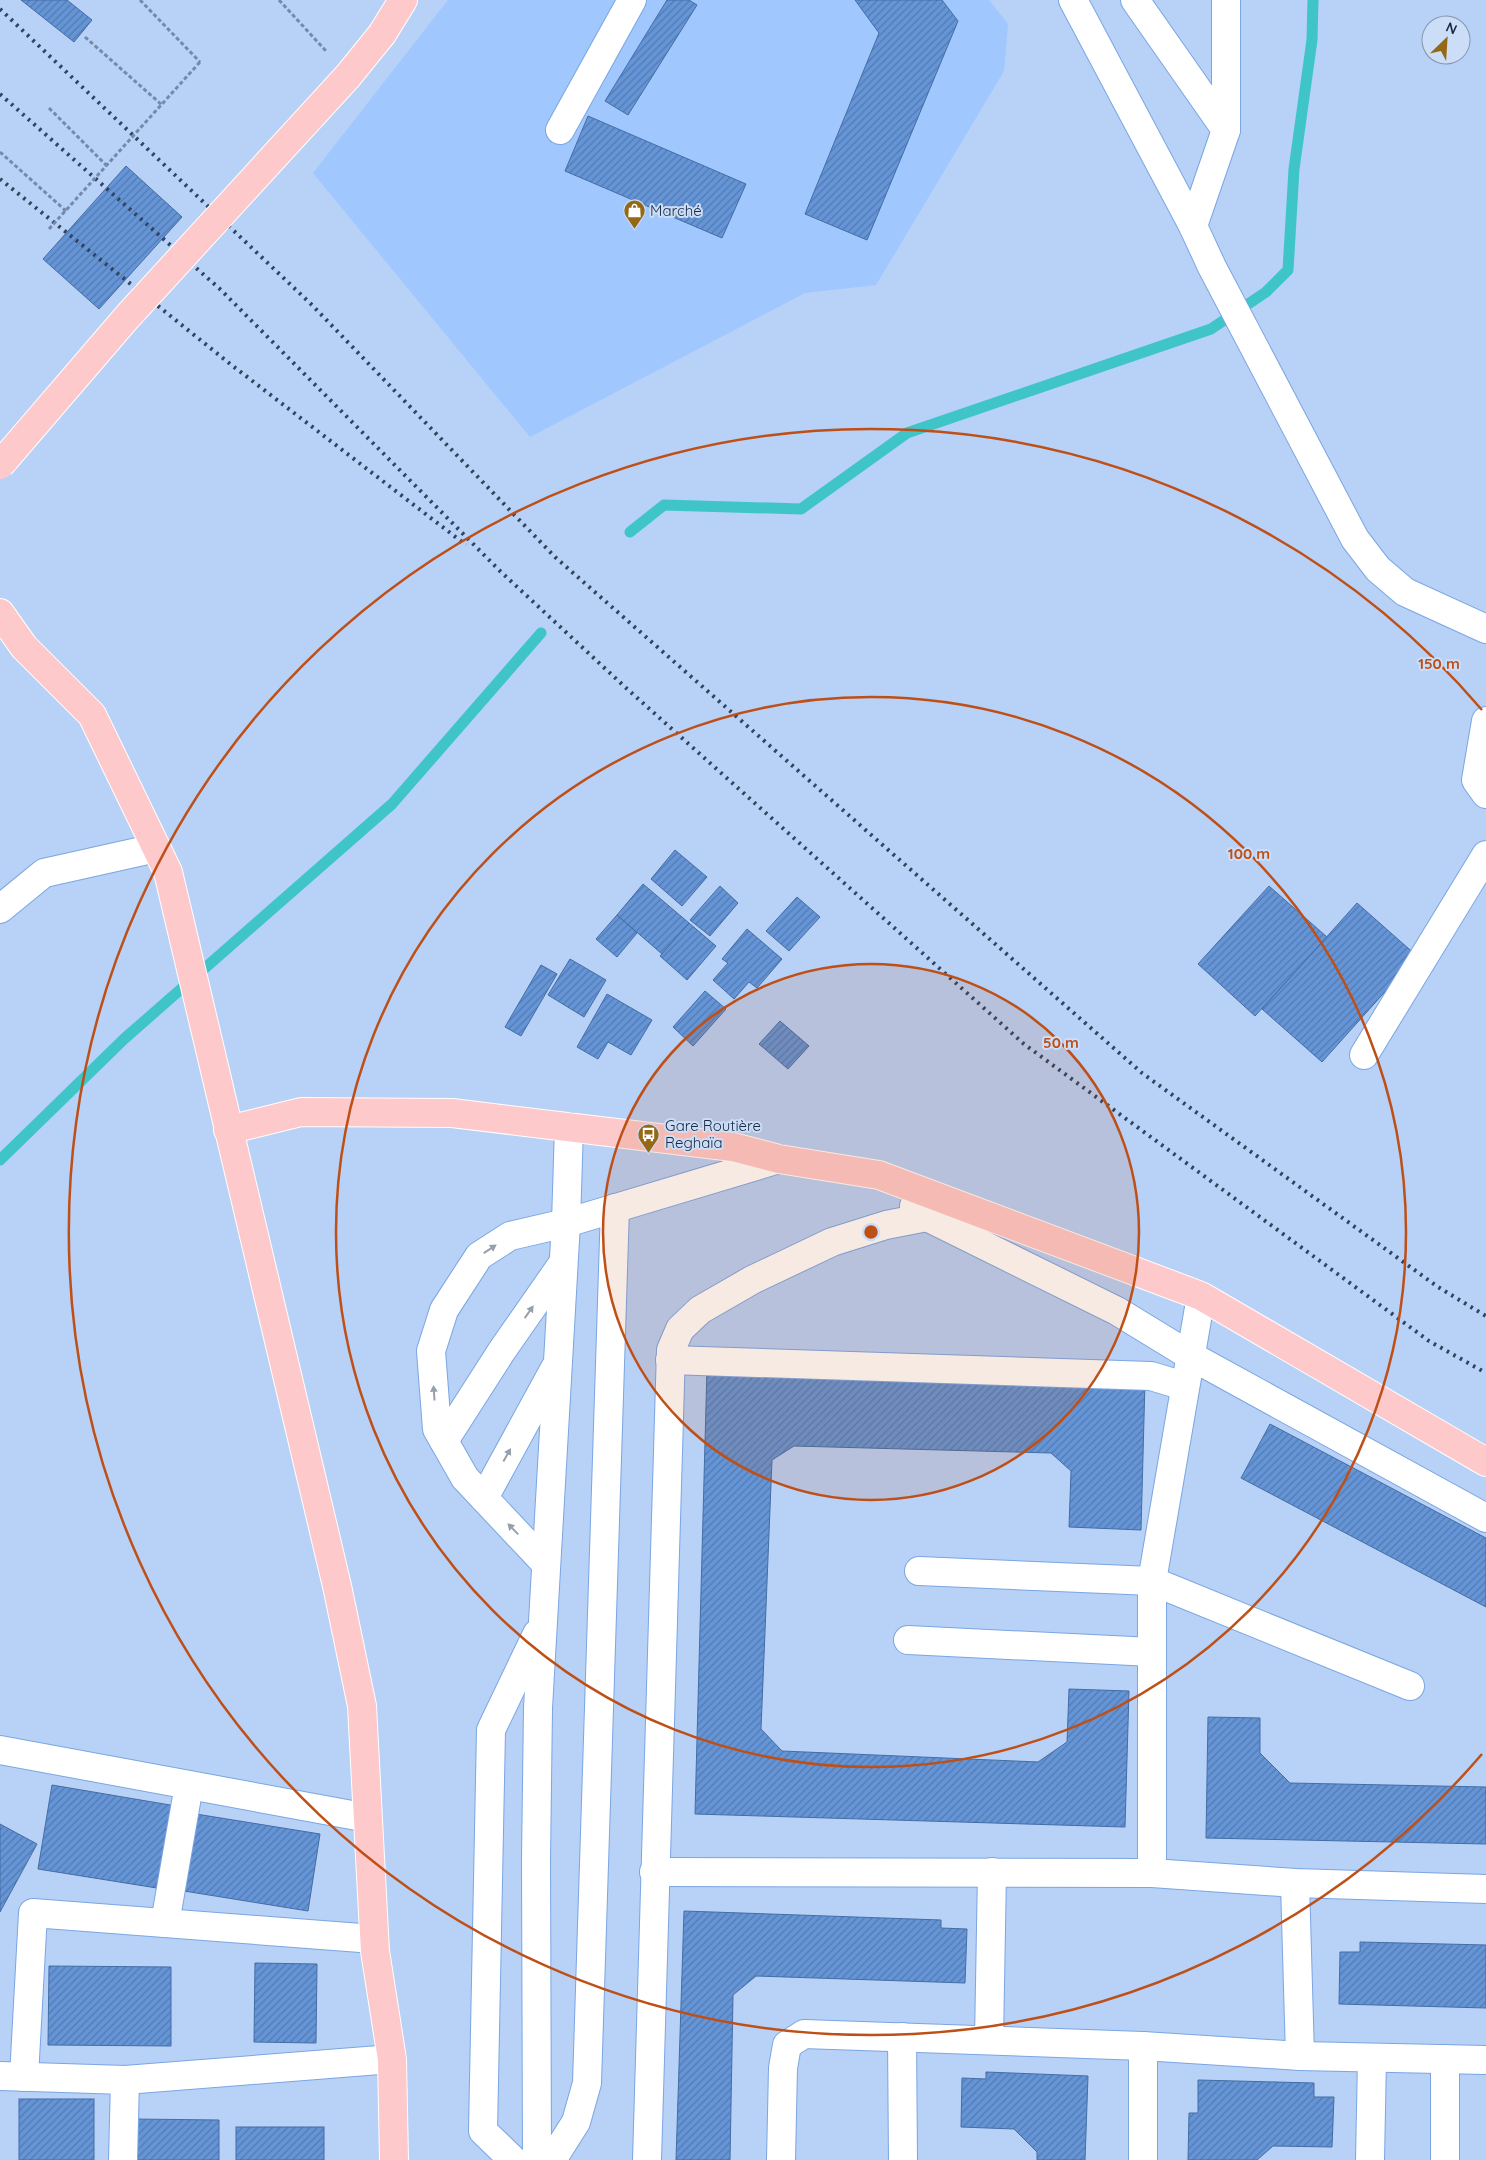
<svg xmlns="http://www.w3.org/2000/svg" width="1486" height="2160" viewBox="0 0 1486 2160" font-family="Quicksand,sans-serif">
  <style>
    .built { fill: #a0c7fe }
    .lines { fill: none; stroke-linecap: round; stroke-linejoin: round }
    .stream { stroke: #3fc5c8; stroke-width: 11 }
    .building { fill: url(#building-hatch); stroke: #446da5 }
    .minor-casing { stroke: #7ba6e2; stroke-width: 30 }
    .major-casing { stroke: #fff; stroke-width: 30 }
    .path { stroke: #748aaa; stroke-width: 3; stroke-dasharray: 4 2.5; stroke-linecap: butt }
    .minor { stroke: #fff; stroke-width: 28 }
    .major { stroke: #fec9cb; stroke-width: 28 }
    .rail { stroke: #31435d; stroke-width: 4; stroke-dasharray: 2.5 5; stroke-linecap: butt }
    .major-bridge-casing { stroke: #fff; stroke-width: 30; stroke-linecap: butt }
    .path-bridge { stroke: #748aaa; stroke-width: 3; stroke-dasharray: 4 2.5; stroke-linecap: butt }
    .major-bridge { stroke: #fec9cb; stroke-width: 28 }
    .oneway { fill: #979faa }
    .ring { fill: none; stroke: #be4f17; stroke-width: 2.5 }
    .labels { text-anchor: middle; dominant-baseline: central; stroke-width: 4; stroke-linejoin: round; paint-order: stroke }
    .poi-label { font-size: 15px; fill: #182941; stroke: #ccdef7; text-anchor: start }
    .centre { fill: #be4f17; stroke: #ccdef7; stroke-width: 2.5 }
    .ring-label { font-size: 15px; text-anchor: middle; font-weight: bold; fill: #be4f17; stroke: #ccdef7; stroke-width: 4; stroke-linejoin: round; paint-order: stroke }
  </style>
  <defs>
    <pattern id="building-hatch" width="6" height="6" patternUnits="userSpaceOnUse" patternTransform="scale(1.25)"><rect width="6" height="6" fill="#6595d7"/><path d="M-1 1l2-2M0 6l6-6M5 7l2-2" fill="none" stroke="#527ab0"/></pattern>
  </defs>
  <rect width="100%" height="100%" fill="#b7d1f7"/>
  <!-- built -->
  <polygon class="built" points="448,0 989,0 1008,24 1004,71 876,285 805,293 530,437 313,173"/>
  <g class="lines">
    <!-- stream -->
    <g class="stream">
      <polyline points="630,532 664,505 801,509 907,433 1211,329 1266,292 1288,270 1294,169 1312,40 1313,0"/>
      <polyline points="0,1160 124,1039 392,804 541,633"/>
    </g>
  </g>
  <!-- building -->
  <g class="building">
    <polygon points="21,0 67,0 92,20 74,42"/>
    <polygon points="667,0 689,0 697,5 628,115 605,101"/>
    <polygon points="855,0 942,0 958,21 867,240 805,214 879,33"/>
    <polygon points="588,116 746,184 722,238 565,171"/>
    <polygon points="126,166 182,217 99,309 43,259"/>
    <polygon points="675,850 707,877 682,906 651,879"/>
    <polygon points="643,884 689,923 662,954 617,915"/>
    <polygon points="720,886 738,903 710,936 690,920"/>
    <polygon points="1269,886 1327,937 1255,1016 1198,964"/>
    <polygon points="797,897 820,917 789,951 766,931"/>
    <polygon points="1357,903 1417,956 1322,1062 1262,1009"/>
    <polygon points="617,915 637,933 617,957 596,939"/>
    <polygon points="689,923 716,946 687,980 660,956"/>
    <polygon points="747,929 782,959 757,988 749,982 734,999 713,980 728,963 722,959"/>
    <polygon points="570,959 606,980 584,1017 548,995"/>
    <polygon points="541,965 557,974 521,1036 505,1027"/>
    <polygon points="705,991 726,1009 693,1046 673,1027"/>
    <polygon points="607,994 652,1020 631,1055 608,1042 598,1059 577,1047"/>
    <polygon points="780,1021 809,1046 788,1069 759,1044"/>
    <polygon points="707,1368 1145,1381 1141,1530 1069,1527 1071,1471 1051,1453 794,1446 772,1460 761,1729 782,1751 1038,1762 1067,1742 1069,1689 1129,1691 1125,1827 695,1814"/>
    <polygon points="1270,1424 1486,1538 1486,1607 1241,1478"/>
    <polygon points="1208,1717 1260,1718 1260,1753 1290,1783 1486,1787 1486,1844 1206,1838"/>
    <polygon points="52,1785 176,1806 163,1889 38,1869"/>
    <polygon points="196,1814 320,1834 308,1911 184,1891"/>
    <polygon points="0,1824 37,1844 0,1912"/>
    <polygon points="684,1911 941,1920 941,1928 967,1929 965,1983 756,1976 733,1995 730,2160 676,2160"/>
    <polygon points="1360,1942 1486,1945 1486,2008 1339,2004 1340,1952 1360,1952"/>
    <polygon points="255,1963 317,1964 316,2043 254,2042"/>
    <polygon points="49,1966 171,1967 171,2046 48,2045"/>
    <polygon points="986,2072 1088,2076 1085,2160 1037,2160 1037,2152 1014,2129 961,2127 962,2078 986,2079"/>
    <polygon points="1198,2080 1314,2083 1314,2097 1334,2097 1332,2147 1273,2146 1257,2160 1188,2160 1189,2113 1198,2113"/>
    <rect x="19" y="2099" width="75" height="61"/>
    <polygon points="133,2119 219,2120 219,2160 133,2160"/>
    <rect x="236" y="2127" width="88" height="33"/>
  </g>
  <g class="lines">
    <defs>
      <g id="minor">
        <polyline points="1073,0 1193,226 1212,267 1355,539 1378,569 1405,592 1486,629"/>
        <polyline points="1135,0 1226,130"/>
        <polyline points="560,130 632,0"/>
        <polyline points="1193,226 1226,130 1226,0"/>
        <polyline points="1486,721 1476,780 1486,794"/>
        <polyline points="0,909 44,873 156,848"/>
        <polyline points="1364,1055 1486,855"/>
        <polyline points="914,1206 927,1217 1117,1311 1189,1355 1486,1518"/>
        <polyline points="670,1360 1151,1376 1184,1386"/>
        <polyline points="444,1441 501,1352 563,1263"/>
        <polyline points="484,1498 555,1368"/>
        <polyline points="546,1564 465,1478 437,1429 431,1351 444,1310 479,1256 510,1236 566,1223 779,1159"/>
        <polyline points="919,1571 1152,1581 1410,1686"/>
        <polyline points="908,1640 1152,1652"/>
        <polyline points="0,1750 368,1818"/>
        <polyline points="654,1872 1152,1873 1295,1883 1486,1889"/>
        <polyline points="1152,1873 1152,1581 1201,1296"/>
        <polyline points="1295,1883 1300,2056"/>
        <polyline points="165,1923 189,1785"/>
        <polyline points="902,2037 903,2160"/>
        <polyline points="989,2040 992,1872"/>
        <polyline points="1143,2046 1143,2160"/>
        <polyline points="1445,2059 1445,2160"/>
        <polyline points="0,2076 125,2080 392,2059"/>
        <polyline points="24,2077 33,1913 374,1939"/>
        <polyline points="123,2160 125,2080"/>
        <polyline points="513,2160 483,2131 491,1730 537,1634"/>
        <polyline points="537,2160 536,1859 538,1708 566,1223 569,1127"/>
        <polyline points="552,2160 576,2122 587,2083 615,1208"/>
        <polyline points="647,2160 671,1350 680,1329 700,1310 752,1280 832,1242 886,1225 927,1217"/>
        <polyline points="781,2160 783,2068 787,2045 804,2034 1143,2046 1300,2056 1486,2060"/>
        <polyline points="1370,2160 1372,2058"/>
      </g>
      <g id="major">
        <polyline points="382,34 403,0"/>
        <polyline points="0,613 24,647 92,715 168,872 337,1586 362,1706 375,1951 392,2059 394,2160"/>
        <polyline points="228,1130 301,1112 452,1113 733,1147 779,1159 879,1175 1201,1296 1486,1462"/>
      </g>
    </defs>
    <!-- minor casing -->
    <use href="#minor" class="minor-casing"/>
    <!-- major casing -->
    <use href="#major" class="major-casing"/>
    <!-- path -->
    <g class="path">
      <polyline points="140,0 200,62"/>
      <polyline points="279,0 326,51"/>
      <polyline points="85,37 162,105"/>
      <polyline points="49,108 107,166"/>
      <polyline points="0,152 66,211"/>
    </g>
    <!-- minor -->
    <use href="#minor" class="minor"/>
    <!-- major -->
    <use href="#major" class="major"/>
    <!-- rail -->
    <g class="rail">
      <polyline points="0,9 312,305 555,557 1142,1073 1438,1287 1486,1316"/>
      <polyline points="0,94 221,290 500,571 625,687 1024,1044 1429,1341 1486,1373"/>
      <polyline points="0,179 229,363 466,545"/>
    </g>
    <defs>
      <polyline id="major-bridge" points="0,465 128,316 348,76 382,34"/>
    </defs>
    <!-- major-bridge casing -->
    <use href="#major-bridge" class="major-bridge-casing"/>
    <!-- path-bridge -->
    <polyline class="path-bridge" points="49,229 200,62"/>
    <!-- major-bridge -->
    <use href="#major-bridge" class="major-bridge"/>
  </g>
  <!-- one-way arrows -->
  <defs><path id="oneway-solid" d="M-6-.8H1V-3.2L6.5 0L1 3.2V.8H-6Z" transform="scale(1.25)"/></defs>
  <g class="oneway">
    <use href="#oneway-solid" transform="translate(490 1249) rotate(-33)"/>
    <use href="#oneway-solid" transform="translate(529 1312) rotate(-55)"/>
    <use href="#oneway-solid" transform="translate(434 1393) rotate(-94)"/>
    <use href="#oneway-solid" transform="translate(507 1455) rotate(-61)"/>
    <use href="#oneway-solid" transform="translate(513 1529) rotate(-134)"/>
  </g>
  <!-- distance rings -->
  <circle cx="871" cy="1232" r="268" fill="#be4f17" fill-opacity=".12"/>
  <g class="ring">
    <circle cx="871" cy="1232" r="268"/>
    <circle cx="871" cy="1232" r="535"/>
    <path d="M1482 1754A803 803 0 1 1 1482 710"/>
  </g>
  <!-- icons -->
  <defs>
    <symbol id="shop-pin" viewBox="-11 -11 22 30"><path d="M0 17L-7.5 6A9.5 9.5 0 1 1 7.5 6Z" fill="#956815" stroke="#ccdef7"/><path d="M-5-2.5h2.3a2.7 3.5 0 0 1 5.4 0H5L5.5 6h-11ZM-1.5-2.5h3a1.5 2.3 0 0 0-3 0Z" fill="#fff"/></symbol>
    <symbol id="bus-pin" viewBox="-11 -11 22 30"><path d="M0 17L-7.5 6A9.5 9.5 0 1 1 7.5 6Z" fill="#956815" stroke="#ccdef7"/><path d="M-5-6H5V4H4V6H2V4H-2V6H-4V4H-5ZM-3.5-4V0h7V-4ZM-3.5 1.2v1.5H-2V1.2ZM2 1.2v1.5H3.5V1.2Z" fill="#fff"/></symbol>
  </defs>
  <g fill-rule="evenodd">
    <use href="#shop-pin" x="622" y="198" width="25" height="34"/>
    <use href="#bus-pin" x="636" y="1122" width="25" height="34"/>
  </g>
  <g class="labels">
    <!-- poi labels -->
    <g class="poi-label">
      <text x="650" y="210">Marché</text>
      <text x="665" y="1125">Gare Routière<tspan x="665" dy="17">Reghaïa</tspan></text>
    </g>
  </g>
  <circle cx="871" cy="1232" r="8" class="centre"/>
  <g class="ring-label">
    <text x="1439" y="669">150 m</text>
    <text x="1249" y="859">100 m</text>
    <text x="1061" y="1048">50 m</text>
  </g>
  <!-- north arrow -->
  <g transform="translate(1446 40) rotate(25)"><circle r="24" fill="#ccdef7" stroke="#8496ae"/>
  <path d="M0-4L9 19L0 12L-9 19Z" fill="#956815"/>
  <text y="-8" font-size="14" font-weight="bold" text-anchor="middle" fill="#182941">N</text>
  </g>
</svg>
